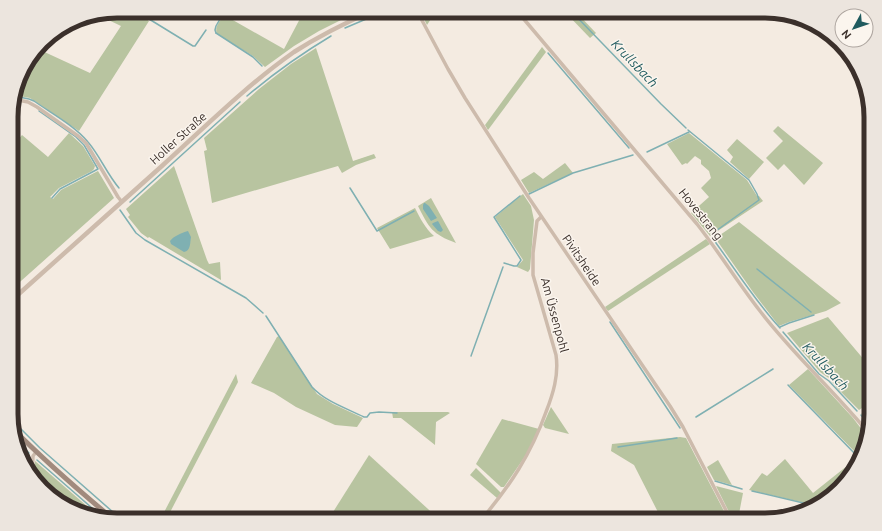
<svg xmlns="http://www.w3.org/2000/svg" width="882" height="531" viewBox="0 0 882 531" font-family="Ubuntu,sans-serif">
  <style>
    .green { fill: #b8c4a0 }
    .water { fill: #7fb0b2 }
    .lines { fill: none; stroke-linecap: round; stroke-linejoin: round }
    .stream { stroke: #7fb0b2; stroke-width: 1.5 }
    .minor { stroke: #cdbbac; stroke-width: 3.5 }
    .tertiary { stroke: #cdbbac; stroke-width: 4.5 }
    .secondary { stroke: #a18a7d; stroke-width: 5 }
    .labels { text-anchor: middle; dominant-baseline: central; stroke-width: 3; stroke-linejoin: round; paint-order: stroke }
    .street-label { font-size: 12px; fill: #3b302b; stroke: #fbf5ee }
    .water-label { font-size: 13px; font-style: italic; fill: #1f5a5e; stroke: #fbf5ee }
    .rim { fill: none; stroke: #3b302b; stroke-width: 5 }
  </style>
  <rect width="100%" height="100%" fill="#f4ebe1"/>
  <!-- green -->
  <g class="green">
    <polygon points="117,11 134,11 149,21 79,131 48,110 30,98 14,95 22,70 38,49 90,73 121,26 98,15"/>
    <path d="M304,11h37v9l-22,11 -25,15 -29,21 -12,-11 -36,-22c-3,-7 3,-13 7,-19l60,34z"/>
    <polygon points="420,11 436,11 427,25"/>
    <polygon points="564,11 575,11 596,33 590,38"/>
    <polygon points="542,47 546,52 488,130 485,125"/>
    <polygon points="316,48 353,161 374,154 376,158 356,165 342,173 338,166 212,203 204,151 207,150 204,138 259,89 291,64"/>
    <polygon points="778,126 823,163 804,185 784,164 778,170 766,158 783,141 773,131"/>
    <polygon points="69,133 83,146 95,166 94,169 92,171 59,188 50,197 53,199 61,190 98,171 114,198 12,289 12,147 22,135 48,157"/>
    <polygon points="689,133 747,180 757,196 759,196 763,201 710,236 691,213 709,197 701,188 711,178 709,171 701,164 701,160 695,156 687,164 686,163 682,165 667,144"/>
    <polygon points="737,139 764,162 749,179 730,162 733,157 727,150"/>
    <polygon points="565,163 573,173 529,193 521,180 534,172 543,179"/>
    <polygon points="174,166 207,260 209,264 220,262 221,280 149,237 148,238 141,233 128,217 130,215 126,209"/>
    <polygon points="523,194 531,206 534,220 530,269 528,272 517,267 523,260 495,217"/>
    <path d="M431,198l25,45c-24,-9 -27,-15 -38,-37z"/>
    <path d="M415,208c5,10 10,20 19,28l-44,13 -13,-21z"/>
    <polygon points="739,222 841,303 826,311 789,322 779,326 753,292 718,242 717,237"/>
    <polygon points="706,239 710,244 608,311 605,307"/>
    <polygon points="828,317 871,368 871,402 859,410 837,388 830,379 820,372 787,333"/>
    <polygon points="279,336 317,394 333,404 363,418 357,427 335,425 296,407 274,393 251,383 277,337"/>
    <polygon points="808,369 853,418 866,435 859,456 789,385"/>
    <polygon points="236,374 238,382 166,520 160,520"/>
    <polygon points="871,406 871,421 870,423 861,414"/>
    <polygon points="551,407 569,434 545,428 543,425"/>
    <polygon points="392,412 448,412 450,413 436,422 435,445 401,418 393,418"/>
    <polygon points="502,419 539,429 526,455 504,487 501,487 476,464"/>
    <polygon points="680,437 686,438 725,513 717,520 662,520 634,465 611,451 612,444"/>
    <polygon points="21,446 30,455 29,473 19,448"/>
    <polygon points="369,455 440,520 328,520"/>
    <polygon points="857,458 858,459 853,473 818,506 749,490 762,473 767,476 785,459 813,493"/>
    <polygon points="718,460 732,485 714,480 707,467"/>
    <polygon points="35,461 96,514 58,502 34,478"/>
    <polygon points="476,468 501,493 497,498 470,475"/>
    <polygon points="716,486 743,493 738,519 733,520"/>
  </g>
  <!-- water -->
  <g class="water">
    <polygon points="424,203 425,203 429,206 437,218 431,221 423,209 423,205"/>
    <polygon points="438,221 443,230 441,232 438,231 432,224 433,223"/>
    <path d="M188,231l3,6c-1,5 0,14 -7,15l-13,-8 -1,-3c4,-5 11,-8 18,-10z"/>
  </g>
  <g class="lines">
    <!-- stream -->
    <g class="stream">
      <polyline points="136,11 193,46 195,46 206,30"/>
      <polyline points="414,11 416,15"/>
      <polyline points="571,11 661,104 686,128"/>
      <polyline points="346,15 355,11"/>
      <polyline points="345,28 385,11"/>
      <polyline points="216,33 253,57 262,66"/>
      <polyline points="216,33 215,30 216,26 224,12"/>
      <polyline points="548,53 629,148"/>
      <path d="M14,96l15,3 5,2c17,12 41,25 54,41 12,14 19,32 31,46"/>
      <path d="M247,96c26,-22 54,-42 84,-60"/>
      <polyline points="39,111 76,137 84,145 98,169 60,189 52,198"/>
      <polyline points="688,130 749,180 757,194 759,200 713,233"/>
      <polyline points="647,152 689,132"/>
      <polyline points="350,188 377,231 414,211"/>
      <polyline points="529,194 573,173 633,155"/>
      <polyline points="130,202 240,102"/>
      <polyline points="120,210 136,233 145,240 246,298 263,313"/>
      <path d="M714,237l2,6c21,29 40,59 64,85"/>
      <polyline points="504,263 514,266 517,266 521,260 494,217 520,196"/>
      <polyline points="757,269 811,312"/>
      <path d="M266,316l46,71c14,15 34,21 52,30h3l3,-4 9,-1 18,1"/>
      <polyline points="610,322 680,428"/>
      <polyline points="780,327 789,323 814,315"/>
      <polyline points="783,332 819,374 829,381 857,411"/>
      <polyline points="471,356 503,267"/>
      <polyline points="788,385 858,457"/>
      <polyline points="861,415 869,425"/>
      <polyline points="696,417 773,369"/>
      <polyline points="12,420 40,448 122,520"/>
      <polyline points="16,440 29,453"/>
      <polyline points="618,447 677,438"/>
      <polyline points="37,460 100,515"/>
      <polyline points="715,481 742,489"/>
      <polyline points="752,491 816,506"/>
    </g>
    <!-- minor -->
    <g class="minor">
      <polyline points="417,11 448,69 465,98 529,198 670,406 683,427 731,520"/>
      <path d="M517,11l180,213c22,28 41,59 63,87 32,42 73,79 107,120"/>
      <polyline points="13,99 28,102 37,107 78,136 86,143 118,197 122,202"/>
      <polyline points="32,476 33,456 36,452"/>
      <path d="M481,520c29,-34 50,-66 65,-108 7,-18 13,-37 10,-57l-23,-80v-22l4,-32 4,-4"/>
    </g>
    <!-- tertiary -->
    <path class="tertiary" d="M12,300c51,-45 101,-90 151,-135 43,-39 84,-80 131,-113 25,-16 51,-29 78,-41"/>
    <!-- secondary -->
    <path class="secondary" d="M12,428c32,32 66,62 101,91"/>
  </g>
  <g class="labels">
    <!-- street labels -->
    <g class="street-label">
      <text transform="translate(178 138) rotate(-42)">Holler Straße</text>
      <text transform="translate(701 214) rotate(51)">Hovestrang</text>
      <text transform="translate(582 260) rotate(56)">Pivitsheide</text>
      <text transform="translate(555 315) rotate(75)">Am Üssenpohl</text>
    </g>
    <!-- water labels -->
    <g class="water-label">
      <text transform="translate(635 63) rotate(46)">Krullsbach</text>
      <text transform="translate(826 366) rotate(47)">Krullsbach</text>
    </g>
  </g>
  <!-- crop -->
  <path d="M0 0H882V531H0ZM117 18H765A99 99 0 0 1 864 117V414A99 99 0 0 1 765 513H117A99 99 0 0 1 18 414V117A99 99 0 0 1 117 18Z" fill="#ece5de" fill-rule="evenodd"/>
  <path class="rim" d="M117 18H765A99 99 0 0 1 864 117V414A99 99 0 0 1 765 513H117A99 99 0 0 1 18 414V117A99 99 0 0 1 117 18Z"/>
  <!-- north arrow -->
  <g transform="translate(854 28) rotate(230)"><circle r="19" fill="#fbf5ee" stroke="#aea6a0"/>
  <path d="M0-3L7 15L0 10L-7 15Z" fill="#1f5a5e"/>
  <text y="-6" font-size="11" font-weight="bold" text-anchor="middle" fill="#3b302b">N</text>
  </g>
</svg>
